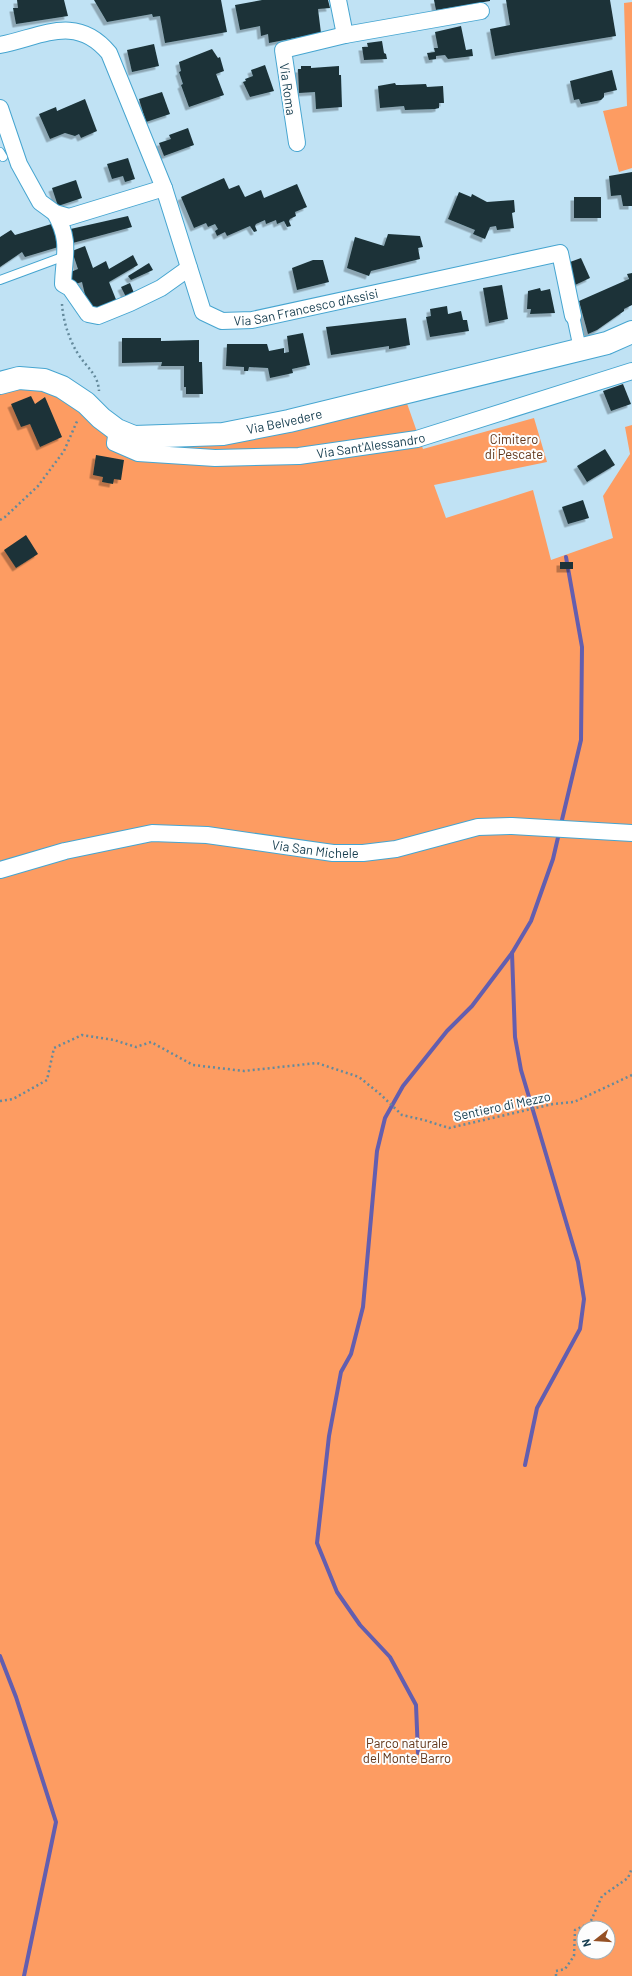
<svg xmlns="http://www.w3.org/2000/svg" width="632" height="1976" viewBox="0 0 632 1976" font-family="Barlow,sans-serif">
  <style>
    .green { fill: #fd9c62; fill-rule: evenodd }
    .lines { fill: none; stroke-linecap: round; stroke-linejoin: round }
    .stream { stroke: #635eaf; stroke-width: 4 }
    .building { fill: #1b3338; filter: url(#shadow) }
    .service-casing { stroke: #46a5d0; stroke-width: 10 }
    .pedestrian-casing { stroke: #46a5d0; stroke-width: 14 }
    .minor-casing { stroke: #46a5d0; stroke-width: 18 }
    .secondary-casing { stroke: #46a5d0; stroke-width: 24 }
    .path { stroke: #648a9c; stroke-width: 2.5; stroke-dasharray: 2 3; stroke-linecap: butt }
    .service { stroke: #fff; stroke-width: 8 }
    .pedestrian { stroke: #fff; stroke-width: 12 }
    .minor { stroke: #fff; stroke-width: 16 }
    .secondary { stroke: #fff; stroke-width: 22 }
    .labels { text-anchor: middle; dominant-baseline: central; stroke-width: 4; stroke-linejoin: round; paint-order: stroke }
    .street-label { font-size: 13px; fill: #143c4e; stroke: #fdfdfd }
    .park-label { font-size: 13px; fill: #613519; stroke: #fdfdfd }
  </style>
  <defs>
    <filter id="shadow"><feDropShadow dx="-3.5" dy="3.5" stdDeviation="0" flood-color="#0004"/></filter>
  </defs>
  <rect width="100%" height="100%" fill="#c0e2f4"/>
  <!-- green -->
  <g class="green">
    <polygon points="632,2 632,168 619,172 603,111 627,106 624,3"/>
    <path d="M41,375l80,49 48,10 234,-42 20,57 111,-31 13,44 -113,23 12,33 87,-28 18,70 62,-22 -10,-42 27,-42 -5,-27 7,-2v1551h-632v-1590zM584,1928h24v24h-24z"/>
  </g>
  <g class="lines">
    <!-- stream -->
    <g class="stream">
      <polyline points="561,824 581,740 582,647 566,557"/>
      <polyline points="512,953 515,1037 521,1070 578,1262 584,1299 580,1329 537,1408 525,1465"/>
      <polyline points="0,1656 16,1697 56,1822 24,1976"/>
      <polyline points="418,1753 416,1705 390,1657 360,1625 337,1592 317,1543 329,1436 341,1372 351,1354 363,1307 377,1151 385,1118 403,1086 447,1031 472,1006 512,953 531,921 553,859 559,833"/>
    </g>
  </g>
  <!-- building -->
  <g class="building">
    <polygon points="17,0 64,0 68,16 16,24 13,8 18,8"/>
    <polygon points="94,0 221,0 227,32 165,43 160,16 153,17 152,14 107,22"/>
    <polygon points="262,0 328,0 330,8 318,9 321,33 269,43 268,34 261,36 260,26 240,30 235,5"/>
    <polygon points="434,0 490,0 490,1 436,10"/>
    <polygon points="506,0 610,0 616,36 495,56 490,29 510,25"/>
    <polygon points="461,26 466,50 472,49 473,56 448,59 445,55 436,56 436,59 429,60 427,53 435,52 434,48 438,48 435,32"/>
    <polygon points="382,41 384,53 386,54 387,59 364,60 362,47 368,47 367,43"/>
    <polygon points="154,44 159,66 132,72 127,50"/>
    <polygon points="212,49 218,58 220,57 224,71 216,74 224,95 189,107 181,85 183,84 179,72 181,71 179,62"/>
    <polygon points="265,65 274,91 250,97 243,82 246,81 245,79 253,76 251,70"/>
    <polygon points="301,66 311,66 311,68 339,66 339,75 341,75 342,107 316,109 315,92 299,93 298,69 301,69"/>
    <polygon points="612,70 617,90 604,93 604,97 601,100 581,104 579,99 574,100 570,81"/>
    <polygon points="395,83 396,85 402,85 426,84 427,87 443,86 444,103 439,103 439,108 435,109 405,110 404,106 380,108 378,86"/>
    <polygon points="162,92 170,114 146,122 139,99"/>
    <polygon points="85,99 97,131 81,138 79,134 75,136 65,133 50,139 39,114 56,107 57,111"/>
    <polygon points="188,128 194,145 164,156 159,143 171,139 169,135"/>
    <polygon points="128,158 135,179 125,182 123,176 112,179 107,164"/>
    <polygon points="632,172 632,206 623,206 621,195 611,196 609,176"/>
    <polygon points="224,178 229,189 239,185 245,197 261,190 264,198 297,184 307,207 295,212 296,216 290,219 289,221 291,226 287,227 284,221 277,224 276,220 266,224 265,220 256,224 255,226 257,231 254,232 250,226 227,236 225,232 217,236 215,231 218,229 215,224 208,227 206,223 194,228 181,197"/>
    <polygon points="76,180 82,198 58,206 52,188"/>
    <polygon points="459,192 471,197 472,194 487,202 514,200 515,212 512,213 514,228 497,230 496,226 490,227 485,239 473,234 475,230 448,219"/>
    <rect x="574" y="197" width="27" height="21"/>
    <polygon points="128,216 132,227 69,244 66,230"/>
    <polygon points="58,222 65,245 25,257 22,252 0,267 0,237 11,230 15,235"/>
    <polygon points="388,234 420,236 423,247 418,248 420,259 371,271 369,276 347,268 355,237 384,246"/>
    <polygon points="85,246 93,268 106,261 109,269 133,255 138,265 109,282 117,302 93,310 86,299 82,282 72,285 68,273 78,269 72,251"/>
    <polygon points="581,258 590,278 575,285 570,262"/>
    <polygon points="313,260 323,260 329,282 297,290 292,268"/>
    <polygon points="149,263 153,270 131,280 128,276"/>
    <polygon points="632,273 632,305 624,309 624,311 597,330 588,334 579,301 629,279 627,274"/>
    <polygon points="130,283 134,293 126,297 121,287"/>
    <polygon points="502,285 508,319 489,323 483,288"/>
    <polygon points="540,288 541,291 550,289 555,313 530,314 531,309 527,309 528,291"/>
    <polygon points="447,306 448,314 461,311 463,320 467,320 469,331 430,337 426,317 431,316 430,309"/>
    <polygon points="406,318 410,345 389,349 389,346 331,355 326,327"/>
    <polygon points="303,333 310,365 292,369 293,373 270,378 268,368 249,367 248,371 244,371 244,367 226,366 227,344 267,344 269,351 284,348 284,353 289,352 287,336"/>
    <polygon points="122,338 161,338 161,341 199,340 199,362 202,362 203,394 186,394 186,387 184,387 184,366 161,366 162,362 122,363"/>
    <polygon points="623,384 631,404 611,411 603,391"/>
    <polygon points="31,396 35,404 45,397 62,437 40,447 30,424 21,427 11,404"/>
    <polygon points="605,449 615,465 587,482 577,466"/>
    <polygon points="96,455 124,460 121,480 114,479 113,484 102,482 103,477 93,475"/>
    <polygon points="583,500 589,518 568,524 562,507"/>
    <polygon points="26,535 38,554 16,568 4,550"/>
    <rect x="560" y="562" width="13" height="7"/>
  </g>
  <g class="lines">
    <defs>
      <g id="service">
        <polyline points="0,152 3,157"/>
        <polyline points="0,280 65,256"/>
      </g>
      <polyline id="pedestrian" points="573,316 580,349"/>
      <g id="minor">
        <polyline points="338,0 345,35"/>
        <path id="s1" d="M0,45c41,-8 76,-32 109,8l55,135 39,124 19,9 30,-1 308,-67 13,63"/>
        <polyline points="0,108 19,164 40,202 55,213 69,217 164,188"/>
        <polyline points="297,143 283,50 345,35 481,11"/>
        <path d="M55,213c16,28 9,42 8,71l7,4 18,26 10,2 32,-13 31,-15 28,-20"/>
        <path id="s2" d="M117,430l-2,13 23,10 77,5 84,-2 118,-17 215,-68"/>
        <path id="s3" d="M0,870l65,-19 87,-18 55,2 126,18h30l33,-4 82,-22 34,-1 120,7"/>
      </g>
      <g id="secondary">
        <path id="s4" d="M0,383l19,-5 25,2 18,7 24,16 15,15 16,12 17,7 89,-3 66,-13 318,-78 25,-11"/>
      </g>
    </defs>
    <!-- service casing -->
    <use href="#service" class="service-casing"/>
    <!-- pedestrian casing -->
    <use href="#pedestrian" class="pedestrian-casing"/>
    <!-- minor casing -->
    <use href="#minor" class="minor-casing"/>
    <!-- secondary casing -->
    <use href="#secondary" class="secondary-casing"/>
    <!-- path -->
    <g class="path">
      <path d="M62,304c1,17 7,35 16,50 9,14 20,20 21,37"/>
      <polyline points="0,520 5,517 38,486 64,451 78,419"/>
      <polyline points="0,1101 13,1099 47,1080 54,1048 82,1035 114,1040 136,1047 151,1042 193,1065 244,1071 317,1063 359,1077 380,1094 402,1115 424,1120 449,1128 553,1104 574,1102 632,1075"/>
      <polyline points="556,1976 556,1971 565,1969 574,1956 575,1930 590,1923 602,1896 628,1878 632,1868"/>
    </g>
    <!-- service -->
    <use href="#service" class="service"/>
    <!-- pedestrian -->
    <use href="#pedestrian" class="pedestrian"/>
    <!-- minor -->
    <use href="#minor" class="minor"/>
    <!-- secondary -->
    <use href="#secondary" class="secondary"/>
  </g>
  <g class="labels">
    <!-- street labels -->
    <g class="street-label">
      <text transform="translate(288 89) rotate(82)">Via Roma</text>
      <text stroke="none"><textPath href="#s1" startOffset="500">Via San Francesco d'Assisi</textPath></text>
      <text stroke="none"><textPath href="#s4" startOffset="304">Via Belvedere</textPath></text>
      <text stroke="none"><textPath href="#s2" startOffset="272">Via Sant'Alessandro</textPath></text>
      <text stroke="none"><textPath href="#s3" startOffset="321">Via San Michele</textPath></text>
      <text transform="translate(502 1106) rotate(-12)">Sentiero di Mezzo</text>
    </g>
    <!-- park labels -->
    <g class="park-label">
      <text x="514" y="439">Cimitero<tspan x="514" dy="15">di Pescate</tspan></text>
      <text x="407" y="1743">Parco naturale<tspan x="407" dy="15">del Monte Barro</tspan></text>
    </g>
  </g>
  <!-- north arrow -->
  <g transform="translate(596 1940) rotate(253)"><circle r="19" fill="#fdfdfd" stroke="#a0b0b7"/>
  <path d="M0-3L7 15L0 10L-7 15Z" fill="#955024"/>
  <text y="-6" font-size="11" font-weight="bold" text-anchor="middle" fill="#143c4e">N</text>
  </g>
</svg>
